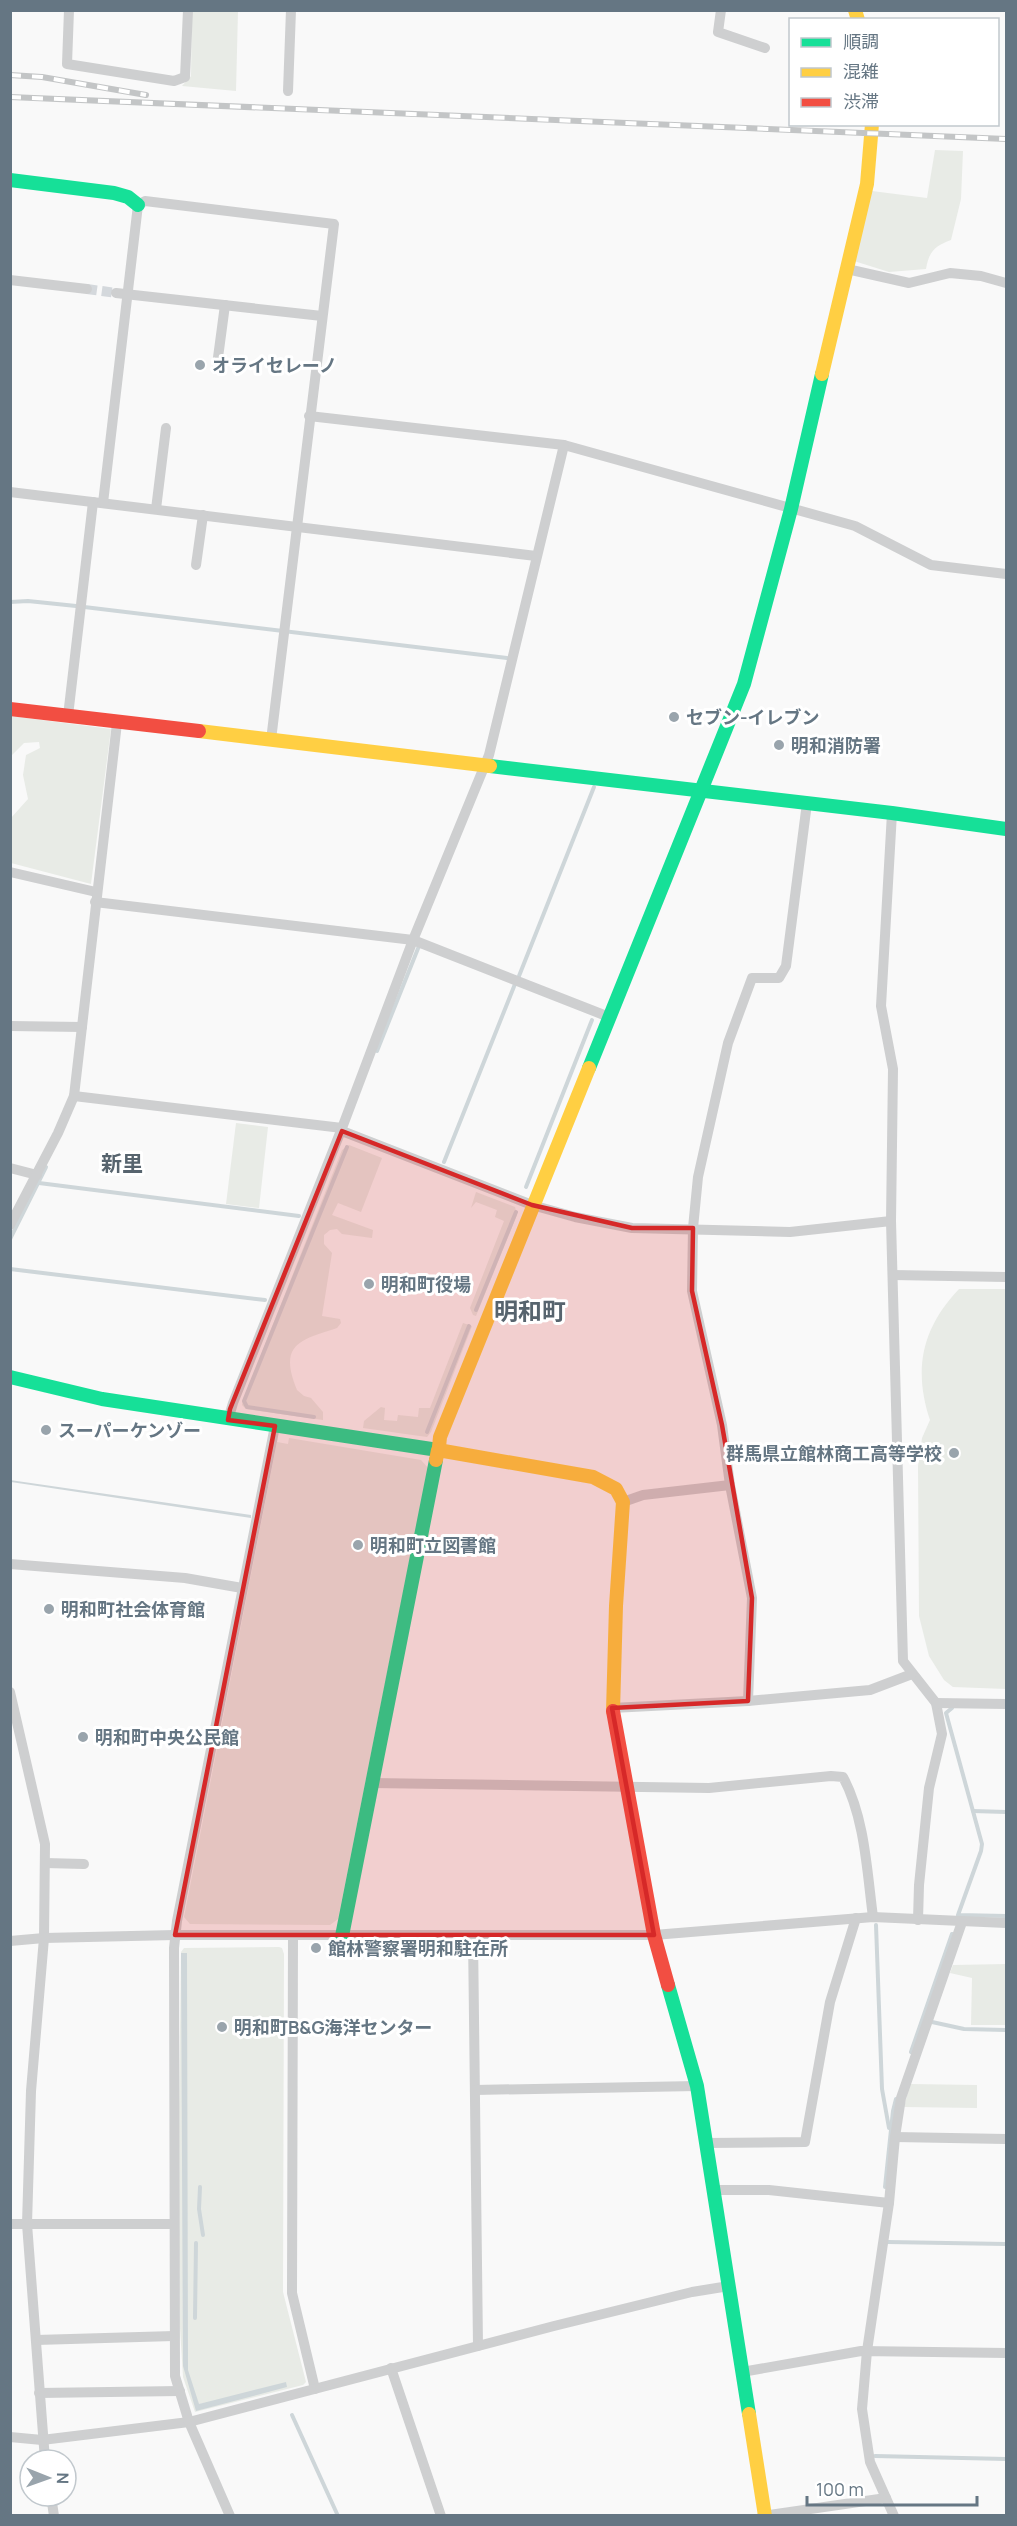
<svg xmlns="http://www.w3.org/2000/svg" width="1017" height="2526" viewBox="0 0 1017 2526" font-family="Manrope,'Noto Sans JP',sans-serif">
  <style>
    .green { fill: #e8ebe6 }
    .water { fill: #ced6d9 }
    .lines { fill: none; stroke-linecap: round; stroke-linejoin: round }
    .stream { stroke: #ced6d9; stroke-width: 4 }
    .street-tunnel { stroke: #d4d8dc; stroke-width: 10; stroke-dasharray: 10 5; stroke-linecap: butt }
    .street { stroke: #cecfd0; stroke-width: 10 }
    .fast { stroke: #16e098; stroke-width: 14 }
    .slow { stroke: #ffcf43; stroke-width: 14 }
    .jam { stroke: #f24e42; stroke-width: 14 }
    .rail-casing { stroke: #c3c5c6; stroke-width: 6 }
    .rail { stroke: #fff; stroke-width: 4; stroke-dasharray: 11; stroke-linecap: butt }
    .marked { fill: #d62828; fill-opacity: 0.2; stroke: #d62828; stroke-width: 4.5; stroke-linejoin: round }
    .poi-dot { fill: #99a4ac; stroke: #fff; stroke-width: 2 }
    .labels { text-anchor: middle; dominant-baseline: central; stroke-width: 6; stroke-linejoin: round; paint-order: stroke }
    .poi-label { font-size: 18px; font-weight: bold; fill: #657683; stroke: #fff; text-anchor: start }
    .quarter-label { font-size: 21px; font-weight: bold; fill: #57646e; stroke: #fff }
    .district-label { font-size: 24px; font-weight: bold; fill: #57646e; stroke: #fff }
  </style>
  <rect width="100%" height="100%" fill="#f9f9f9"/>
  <!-- green -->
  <g class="green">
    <polygon points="192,11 238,11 236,91 182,86 191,76"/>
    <path d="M935,150l28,1 -2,48 -10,41c-16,6 -22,11 -25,29l-37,3 -35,-11 18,-70 55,7z"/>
    <polygon points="11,716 111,729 91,884 11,863 11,818 28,799 23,775 26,755 40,748 39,742 24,743 11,756"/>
    <polygon points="236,1123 268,1127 259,1208 226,1204"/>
    <path d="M349,1145l33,13 -21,54 -23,-9 -6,12 41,15 -1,8 -30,-4 -5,-5 -7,1 -6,5v9l8,9 -10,63 18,3 1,4 -4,5c-37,12 -59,16 -40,62l7,6 7,2 12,14v8l-77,-11 -4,-4 1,-5 99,-250z"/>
    <polygon points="476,1192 515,1207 517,1215 476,1316 473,1315 470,1308 504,1221 495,1217 497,1210 476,1202 471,1208"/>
    <path d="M959,1289h47v400l-53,-2 -9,-7 -15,-24 -10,-40 -1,-150 4,-28 8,-18c-17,-51 -8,-92 29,-131z"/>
    <polygon points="463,1323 472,1326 431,1432 427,1437 363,1428 364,1421 381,1407 385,1408 384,1420 397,1421 398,1415 418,1417 419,1408 430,1408"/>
    <polygon points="289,1438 421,1460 428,1468 338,1919 330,1925 190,1924 184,1917 277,1442 288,1444"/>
    <polygon points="279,1947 282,1948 284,1954 283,2292 306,2382 303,2385 195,2412 183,2377 180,2328 178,2182 181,1952 184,1948"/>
    <polygon points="1006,1964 1005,2025 971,2025 972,1978 950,1973 953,1965"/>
    <polygon points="910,2084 977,2085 977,2108 904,2107"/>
  </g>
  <!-- water -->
  <g class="water">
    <polygon points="10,1480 251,1515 251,1518 11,1482"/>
    <polygon points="181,1953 187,1953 188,2370 199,2404 286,2382 287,2387 196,2411 183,2366"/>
  </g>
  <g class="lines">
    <!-- stream -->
    <g class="stream">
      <polyline points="10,602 28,601 76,606 507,658"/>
      <polyline points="519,976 594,787"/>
      <polyline points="377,1051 419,946"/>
      <polyline points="444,1162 515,984"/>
      <polyline points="39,1183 299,1216"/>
      <polyline points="526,1187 592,1020"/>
      <polyline points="10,1239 46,1167"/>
      <polyline points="10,1269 265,1300"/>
      <polyline points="476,1310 516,1212"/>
      <polyline points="314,1417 247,1407 244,1401 347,1147"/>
      <polyline points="427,1432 469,1326"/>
      <polyline points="952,1708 946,1713 982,1844 981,1851 958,1915 1006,1916"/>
      <polyline points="973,1811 1006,1812"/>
      <polyline points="876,1925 882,2089 889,2128"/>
      <polyline points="932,2022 964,2029 1006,2030"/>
      <polyline points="911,2052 952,1934"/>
      <polyline points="200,2187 199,2209 203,2235"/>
      <polyline points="885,2187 893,2111 896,2099"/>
      <polyline points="888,2242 1006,2244"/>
      <polyline points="195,2318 196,2243"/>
      <polyline points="292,2415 338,2516"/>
      <polyline points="875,2456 1006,2459"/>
    </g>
    <!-- street-tunnel -->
    <polyline class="street-tunnel" points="87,289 116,293"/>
    <!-- street -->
    <g class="street">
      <polyline points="69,10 67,64 174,81 185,77 188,10"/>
      <polyline points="721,10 718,32 765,48"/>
      <polyline points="288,91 291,10"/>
      <polyline points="847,269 909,283 950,273 981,276 1006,283"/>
      <polyline points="10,280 87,289"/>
      <polyline points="116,293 322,316"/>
      <polyline points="217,365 225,305"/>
      <polyline points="309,416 564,445 855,526 931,565 1006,574"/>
      <polyline points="10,492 536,556"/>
      <polyline points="103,503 138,205 145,201 334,224 271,740"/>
      <polyline points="156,509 166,428"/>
      <polyline points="196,565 203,515"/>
      <polyline points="68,716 93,502"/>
      <polyline points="892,813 881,1006 893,1069 891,1221 903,1661 936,1703 942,1734 929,1788 919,1885 918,1920"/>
      <polyline points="10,872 96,892"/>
      <polyline points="95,902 413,940 609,1017"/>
      <polyline points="10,1026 82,1027"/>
      <polyline points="74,1096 342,1128"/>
      <polyline points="342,1131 532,1205 575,1217 632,1228 790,1232 891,1221"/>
      <polyline points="10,1168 37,1175"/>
      <polyline points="10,1225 58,1133 74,1096 117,723"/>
      <polyline points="893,1275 1006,1277"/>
      <polyline points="228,1420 233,1403 342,1128 413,940 489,755 564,445"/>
      <polyline points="623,1502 643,1495 730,1485"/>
      <polyline points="10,1564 185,1578 242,1588"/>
      <polyline points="10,1692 45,1844 44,1938 31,2091 27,2224 45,2460"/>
      <polyline points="748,1701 752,1598 730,1485 722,1425 692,1291 693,1228 698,1177 728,1043 752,978 779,978 786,966 807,803"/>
      <polyline points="936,1703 1006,1704"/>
      <polyline points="612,1708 748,1701 870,1690 912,1674"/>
      <path d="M372,1783l337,5 122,-12 12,1c22,41 24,95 30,140"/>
      <polyline points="45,1863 84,1864"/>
      <polyline points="293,1935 292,2293 315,2389"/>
      <polyline points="473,1936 478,2346"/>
      <polyline points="10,1941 44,1938 175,1935 654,1935 873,1917 1006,1923"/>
      <polyline points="475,2090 697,2086"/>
      <polyline points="895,2137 1006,2139"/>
      <polyline points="707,2143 805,2142 830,2002 856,1918"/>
      <polyline points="715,2190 769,2190 889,2203"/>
      <polyline points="10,2224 173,2224"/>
      <polyline points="36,2340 174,2336"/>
      <polyline points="391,2368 441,2516"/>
      <polyline points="742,2372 861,2351 1006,2353"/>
      <polyline points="39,2393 180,2391"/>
      <polyline points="10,2437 42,2440 189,2422 554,2326 692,2292 729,2286"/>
      <polyline points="51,2496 54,2516"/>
      <polyline points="230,2516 189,2422 175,2376 174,1948 177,1921 275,1426"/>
      <polyline points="762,2516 886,2498"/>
      <polyline points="894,2516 870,2462 862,2409 867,2351 889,2203 895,2137 901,2098 962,1922"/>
    </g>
    <!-- fast -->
    <g class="fast">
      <polyline points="10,180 114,193 128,197 138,205"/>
      <polyline points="490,766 892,813 1006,829"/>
      <polyline points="589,1068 744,684 791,509 822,374"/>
      <polyline points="10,1377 102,1399 438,1450 439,1447"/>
      <polyline points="342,1936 436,1460"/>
      <polyline points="668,1985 697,2086 749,2414"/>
    </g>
    <!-- slow -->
    <g class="slow">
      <polyline points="855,10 858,20"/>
      <polyline points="822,374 867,184 872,124"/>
      <polyline points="199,731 490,766"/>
      <polyline points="439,1447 440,1437 589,1068"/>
      <polyline points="436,1460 438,1450 593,1477 616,1489 623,1502 616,1606 613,1711"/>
      <polyline points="749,2414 765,2516"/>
    </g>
    <!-- jam -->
    <g class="jam">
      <polyline points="10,709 199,731"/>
      <polyline points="613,1711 654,1935 668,1985"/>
    </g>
    <defs>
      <g id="rail">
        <polyline points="10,75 42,77 146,95"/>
        <polyline points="10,97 1006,139"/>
      </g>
    </defs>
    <!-- rail casing -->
    <use href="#rail" class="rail-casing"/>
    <!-- rail -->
    <use href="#rail" class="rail"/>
  </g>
  <!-- marked area -->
  <path class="marked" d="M342,1131l190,74 100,23h61l-1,63 30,134 30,173 -4,103 -136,7 42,227h-479l100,-509 -47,-6 2,-11z"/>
  <!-- markers -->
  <g class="poi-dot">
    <circle cx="200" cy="365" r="6"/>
    <circle cx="674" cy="717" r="6"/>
    <circle cx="779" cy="745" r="6"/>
    <circle cx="369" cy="1284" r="6"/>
    <circle cx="46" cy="1430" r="6"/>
    <circle cx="954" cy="1453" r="6"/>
    <circle cx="358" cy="1545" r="6"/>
    <circle cx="49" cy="1609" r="6"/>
    <circle cx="83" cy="1737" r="6"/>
    <circle cx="316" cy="1948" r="6"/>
    <circle cx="222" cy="2027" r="6"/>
  </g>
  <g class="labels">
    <!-- poi labels -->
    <g class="poi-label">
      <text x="212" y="365">オライセレーノ</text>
      <text x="686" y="717">セブン-イレブン</text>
      <text x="791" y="745">明和消防署</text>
      <text x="381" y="1284">明和町役場</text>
      <text x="58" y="1430">スーパーケンゾー</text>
      <text x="942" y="1453" text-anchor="end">群馬県立館林商工高等学校</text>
      <text x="370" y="1545">明和町立図書館</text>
      <text x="61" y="1609">明和町社会体育館</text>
      <text x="95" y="1737">明和町中央公民館</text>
      <text x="328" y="1948">館林警察署明和駐在所</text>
      <text x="234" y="2027">明和町B&amp;G海洋センター</text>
    </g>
    <!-- quarter labels -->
    <g class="quarter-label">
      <text x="122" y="1163">新里</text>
    </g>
    <!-- district labels -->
    <g class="district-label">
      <text x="530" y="1310">明和町</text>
    </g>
  </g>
  <!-- border -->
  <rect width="1017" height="2526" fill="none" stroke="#657683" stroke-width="24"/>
  <!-- legend -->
  <rect x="789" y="18" width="210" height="108" fill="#ffffff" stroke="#c1c8cd" stroke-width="1.5"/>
  <rect x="801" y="38" width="30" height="9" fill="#16e098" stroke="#c1c8cd" stroke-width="1.5"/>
  <text x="843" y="48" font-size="18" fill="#657683">順調</text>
  <rect x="801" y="68" width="30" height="9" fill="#ffcf43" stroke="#c1c8cd" stroke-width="1.5"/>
  <text x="843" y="78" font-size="18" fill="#657683">混雑</text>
  <rect x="801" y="98" width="30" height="9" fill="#f24e42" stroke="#c1c8cd" stroke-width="1.5"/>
  <text x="843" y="108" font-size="18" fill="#657683">渋滞</text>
  <!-- north arrow -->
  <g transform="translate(48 2478) rotate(91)"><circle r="28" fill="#ffffff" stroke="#c1c8cd" stroke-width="1.5"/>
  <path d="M0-4.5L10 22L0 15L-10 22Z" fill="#99a4ac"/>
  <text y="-9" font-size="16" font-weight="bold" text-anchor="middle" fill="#657683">N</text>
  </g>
  <!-- scale -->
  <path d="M807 2496v9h170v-9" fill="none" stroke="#657683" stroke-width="3"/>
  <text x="816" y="2496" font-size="18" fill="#657683" stroke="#ffffff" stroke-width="4.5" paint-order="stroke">100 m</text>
</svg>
